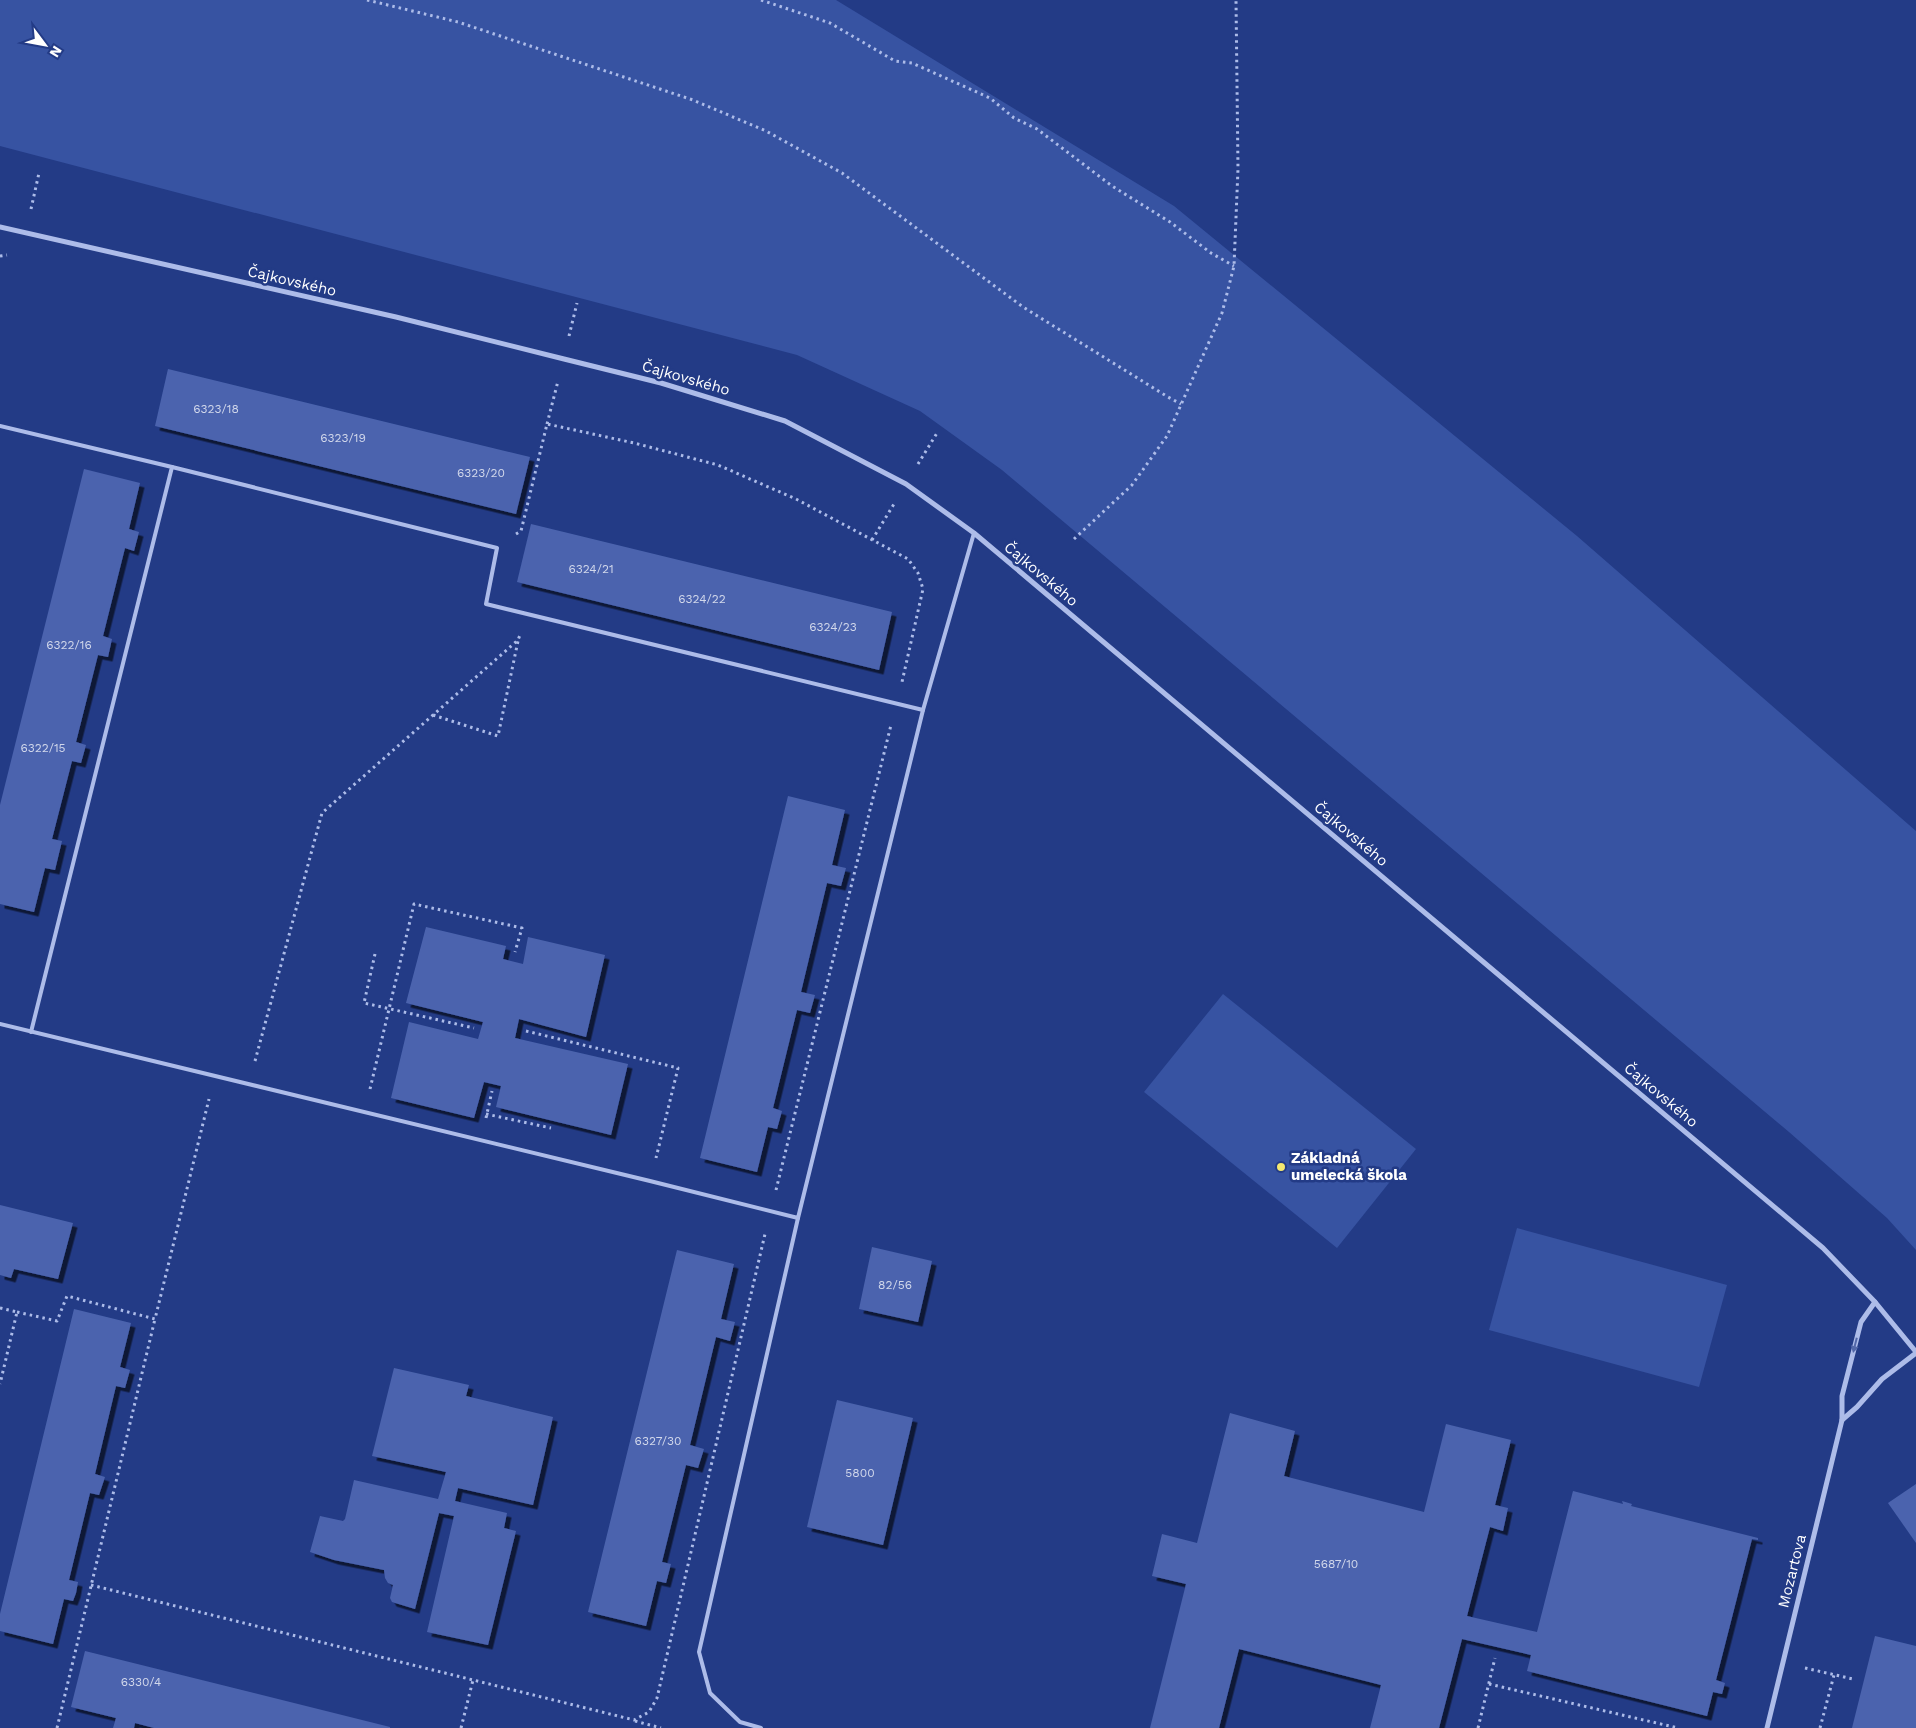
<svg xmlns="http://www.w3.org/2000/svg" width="1916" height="1728" viewBox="0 0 1916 1728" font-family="'Work Sans',sans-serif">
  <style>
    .green { fill: #3753a2 }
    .building { fill: #4b64ae; filter: url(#shadow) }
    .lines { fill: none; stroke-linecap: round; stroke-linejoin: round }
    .path { stroke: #adbce9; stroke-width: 3; stroke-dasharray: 2.5 4; stroke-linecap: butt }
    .service { stroke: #adbce9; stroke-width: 4 }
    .minor { stroke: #adbce9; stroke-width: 5 }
    .oneway { fill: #5368a9 }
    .poi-dot { fill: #f4e870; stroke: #233b86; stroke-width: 2 }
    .labels { text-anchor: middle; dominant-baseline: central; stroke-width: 5; stroke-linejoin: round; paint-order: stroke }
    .number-label { font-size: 12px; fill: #d2d8eb }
    .street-label { font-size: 15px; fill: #fff; stroke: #233b86 }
    .poi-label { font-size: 15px; font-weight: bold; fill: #fff; stroke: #233b86; text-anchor: start }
  </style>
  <defs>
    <filter id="shadow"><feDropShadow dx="4.5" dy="4.5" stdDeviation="0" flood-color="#0009"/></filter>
  </defs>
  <rect width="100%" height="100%" fill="#233b86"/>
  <!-- green -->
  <g class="green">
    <polygon points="0,0 836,0 1174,206 1577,536 1916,831 1916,1250 1887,1218 1789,1132 1002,470 920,411 797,355 0,146"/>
    <polygon points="1223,994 1416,1149 1337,1248 1144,1092"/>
    <polygon points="1517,1228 1727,1285 1699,1387 1489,1330"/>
  </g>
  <!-- building -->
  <g class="building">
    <polygon points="168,369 530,457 516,514 155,426"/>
    <polygon points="84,469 140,483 129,529 139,532 134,551 125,548 103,636 112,639 108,657 98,655 76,742 86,745 81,763 72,761 52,839 62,841 55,870 45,868 34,912 0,904 0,805"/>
    <polygon points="531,524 892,612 879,670 517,582"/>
    <polygon points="788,796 845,810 832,865 846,868 841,886 827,883 801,992 815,995 810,1013 797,1010 773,1108 782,1111 777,1129 768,1127 757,1172 700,1158"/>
    <polygon points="426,927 506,946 503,959 523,964 528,937 605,955 586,1037 519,1019 515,1038 628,1064 611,1135 496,1107 501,1086 484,1082 474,1118 391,1098 409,1022 478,1039 483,1022 406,1003"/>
    <polygon points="0,1205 73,1223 58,1279 14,1269 11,1278 0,1275"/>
    <polygon points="872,1247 932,1261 918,1322 859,1309"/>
    <polygon points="677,1250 734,1264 721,1319 735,1322 730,1341 716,1337 690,1445 704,1449 698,1468 686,1465 662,1562 671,1564 666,1583 657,1581 646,1626 588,1612"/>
    <polygon points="74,1309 131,1323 120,1367 130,1370 125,1388 116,1386 95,1474 105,1477 99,1495 90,1493 69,1580 78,1582 76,1593 73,1601 64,1599 53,1644 0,1631 0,1614"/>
    <polygon points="394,1368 469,1385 466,1396 553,1417 533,1505 458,1488 455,1501 507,1513 504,1528 516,1531 488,1645 427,1632 454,1516 439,1513 415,1609 392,1602 390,1598 393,1585 388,1583 385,1578 384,1570 334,1560 310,1552 320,1516 343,1521 345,1519 354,1480 438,1499 446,1472 372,1456"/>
    <polygon points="837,1400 913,1418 883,1545 807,1527"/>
    <polygon points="1230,1413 1295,1431 1284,1476 1424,1512 1446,1424 1511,1440 1495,1505 1508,1508 1503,1531 1490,1527 1467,1616 1537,1632 1573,1491 1623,1504 1622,1501 1632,1504 1631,1506 1758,1538 1758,1540 1752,1539 1716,1680 1725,1683 1722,1694 1713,1692 1707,1716 1527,1671 1531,1655 1462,1639 1439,1728 1370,1728 1381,1685 1239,1649 1219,1728 1150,1728 1186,1584 1152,1576 1162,1534 1197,1543"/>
    <polygon points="1916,1484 1916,1543 1888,1503"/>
    <polygon points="1875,1636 1916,1646 1916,1728 1852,1728"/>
    <polygon points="85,1651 390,1727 390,1728 154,1728 135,1723 134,1728 113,1728 116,1718 71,1707"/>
  </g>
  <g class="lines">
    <!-- path -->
    <g class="path">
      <polyline points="367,0 458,22 693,100 766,131 842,173 1023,307 1168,397 1181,404"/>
      <polyline points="761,0 830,23 895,61 912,63 990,98 1014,118 1037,129 1112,186 1170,222 1211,253 1234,266"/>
      <polyline points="31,209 39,173"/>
      <polyline points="0,256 7,255"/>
      <polyline points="569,336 577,303"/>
      <polyline points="547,424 558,381"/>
      <polyline points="918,464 937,433"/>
      <polyline points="516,534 521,531 547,424 634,443 718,465 796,499 908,559 918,573 923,589 902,682"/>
      <polyline points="1074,539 1132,485 1167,436 1222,313 1234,266 1238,169 1236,0"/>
      <polyline points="872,540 894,504"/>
      <polyline points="433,715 498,736 518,641"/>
      <polyline points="375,954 364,1003 474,1028"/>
      <polyline points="526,1031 678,1068 656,1158"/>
      <polyline points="255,1061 322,813 518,640 520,635"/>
      <polyline points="370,1089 414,904 522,928 515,952"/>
      <polyline points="486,1114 551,1128"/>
      <polyline points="486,1118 492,1091"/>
      <polyline points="776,1190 891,725"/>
      <polyline points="0,1308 17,1312 0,1384"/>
      <polyline points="17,1312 57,1321 67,1296 155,1319 209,1099"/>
      <polyline points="91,1585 634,1720 649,1712 657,1698 765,1234"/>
      <polyline points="1805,1668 1853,1679"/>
      <polyline points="1489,1684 1678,1728"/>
      <polyline points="635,1721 661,1728"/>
      <polyline points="57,1728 155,1319"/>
      <polyline points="461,1728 473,1680"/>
      <polyline points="1478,1728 1495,1658"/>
      <polyline points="1820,1728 1834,1675"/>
    </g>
    <!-- service -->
    <g class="service">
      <polyline points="0,426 172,467 31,1032"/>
      <polyline points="172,467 497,548 486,604 923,710"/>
      <polyline points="0,1024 650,1181 798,1218 923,710 974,533"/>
      <polyline points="761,1728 740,1722 710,1693 699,1652 798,1218"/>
    </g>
    <!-- minor -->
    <g class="minor">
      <polyline points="0,227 396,317 564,359 661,383 785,421 906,484 974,533 1823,1248 1875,1302 1916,1352"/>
      <polyline points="1842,1420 1857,1407 1882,1379 1916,1353"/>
      <polyline points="1767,1728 1842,1420 1842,1396 1861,1322 1875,1302"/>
    </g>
  </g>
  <!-- one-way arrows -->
  <defs><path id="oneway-solid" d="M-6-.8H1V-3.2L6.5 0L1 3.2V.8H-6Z" transform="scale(1.25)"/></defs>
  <use class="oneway" href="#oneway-solid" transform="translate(1855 1345) rotate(104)"/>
  <!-- markers -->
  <circle class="poi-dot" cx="1281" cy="1167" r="5"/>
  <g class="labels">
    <!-- number labels -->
    <g class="number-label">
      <text x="216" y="409">6323/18</text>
      <text x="343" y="438">6323/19</text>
      <text x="481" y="473">6323/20</text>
      <text x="591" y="569">6324/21</text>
      <text x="702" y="599">6324/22</text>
      <text x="833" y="627">6324/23</text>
      <text x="69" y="645">6322/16</text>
      <text x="43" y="748">6322/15</text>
      <text x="895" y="1285">82/56</text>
      <text x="658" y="1441">6327/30</text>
      <text x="860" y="1473">5800</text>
      <text x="1336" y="1564">5687/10</text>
      <text x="141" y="1682">6330/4</text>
    </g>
    <!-- street labels -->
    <g class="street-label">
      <text transform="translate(292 281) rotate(13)">Čajkovského</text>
      <text transform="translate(686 378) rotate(16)">Čajkovského</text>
      <text transform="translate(1041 574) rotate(40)">Čajkovského</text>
      <text transform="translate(1351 834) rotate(40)">Čajkovského</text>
      <text transform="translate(1661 1095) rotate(40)">Čajkovského</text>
      <text transform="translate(1792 1571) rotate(-76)">Mozartova</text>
    </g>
    <!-- poi labels -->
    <g class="poi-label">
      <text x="1291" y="1158">Základná<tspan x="1291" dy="17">umelecká škola</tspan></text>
    </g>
  </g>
  <!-- north arrow -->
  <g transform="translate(45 45) rotate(122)" stroke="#233b86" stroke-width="4" paint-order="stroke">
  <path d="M0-4L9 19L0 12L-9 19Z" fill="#ffffff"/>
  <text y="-8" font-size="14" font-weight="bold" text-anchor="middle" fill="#ffffff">N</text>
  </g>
</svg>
